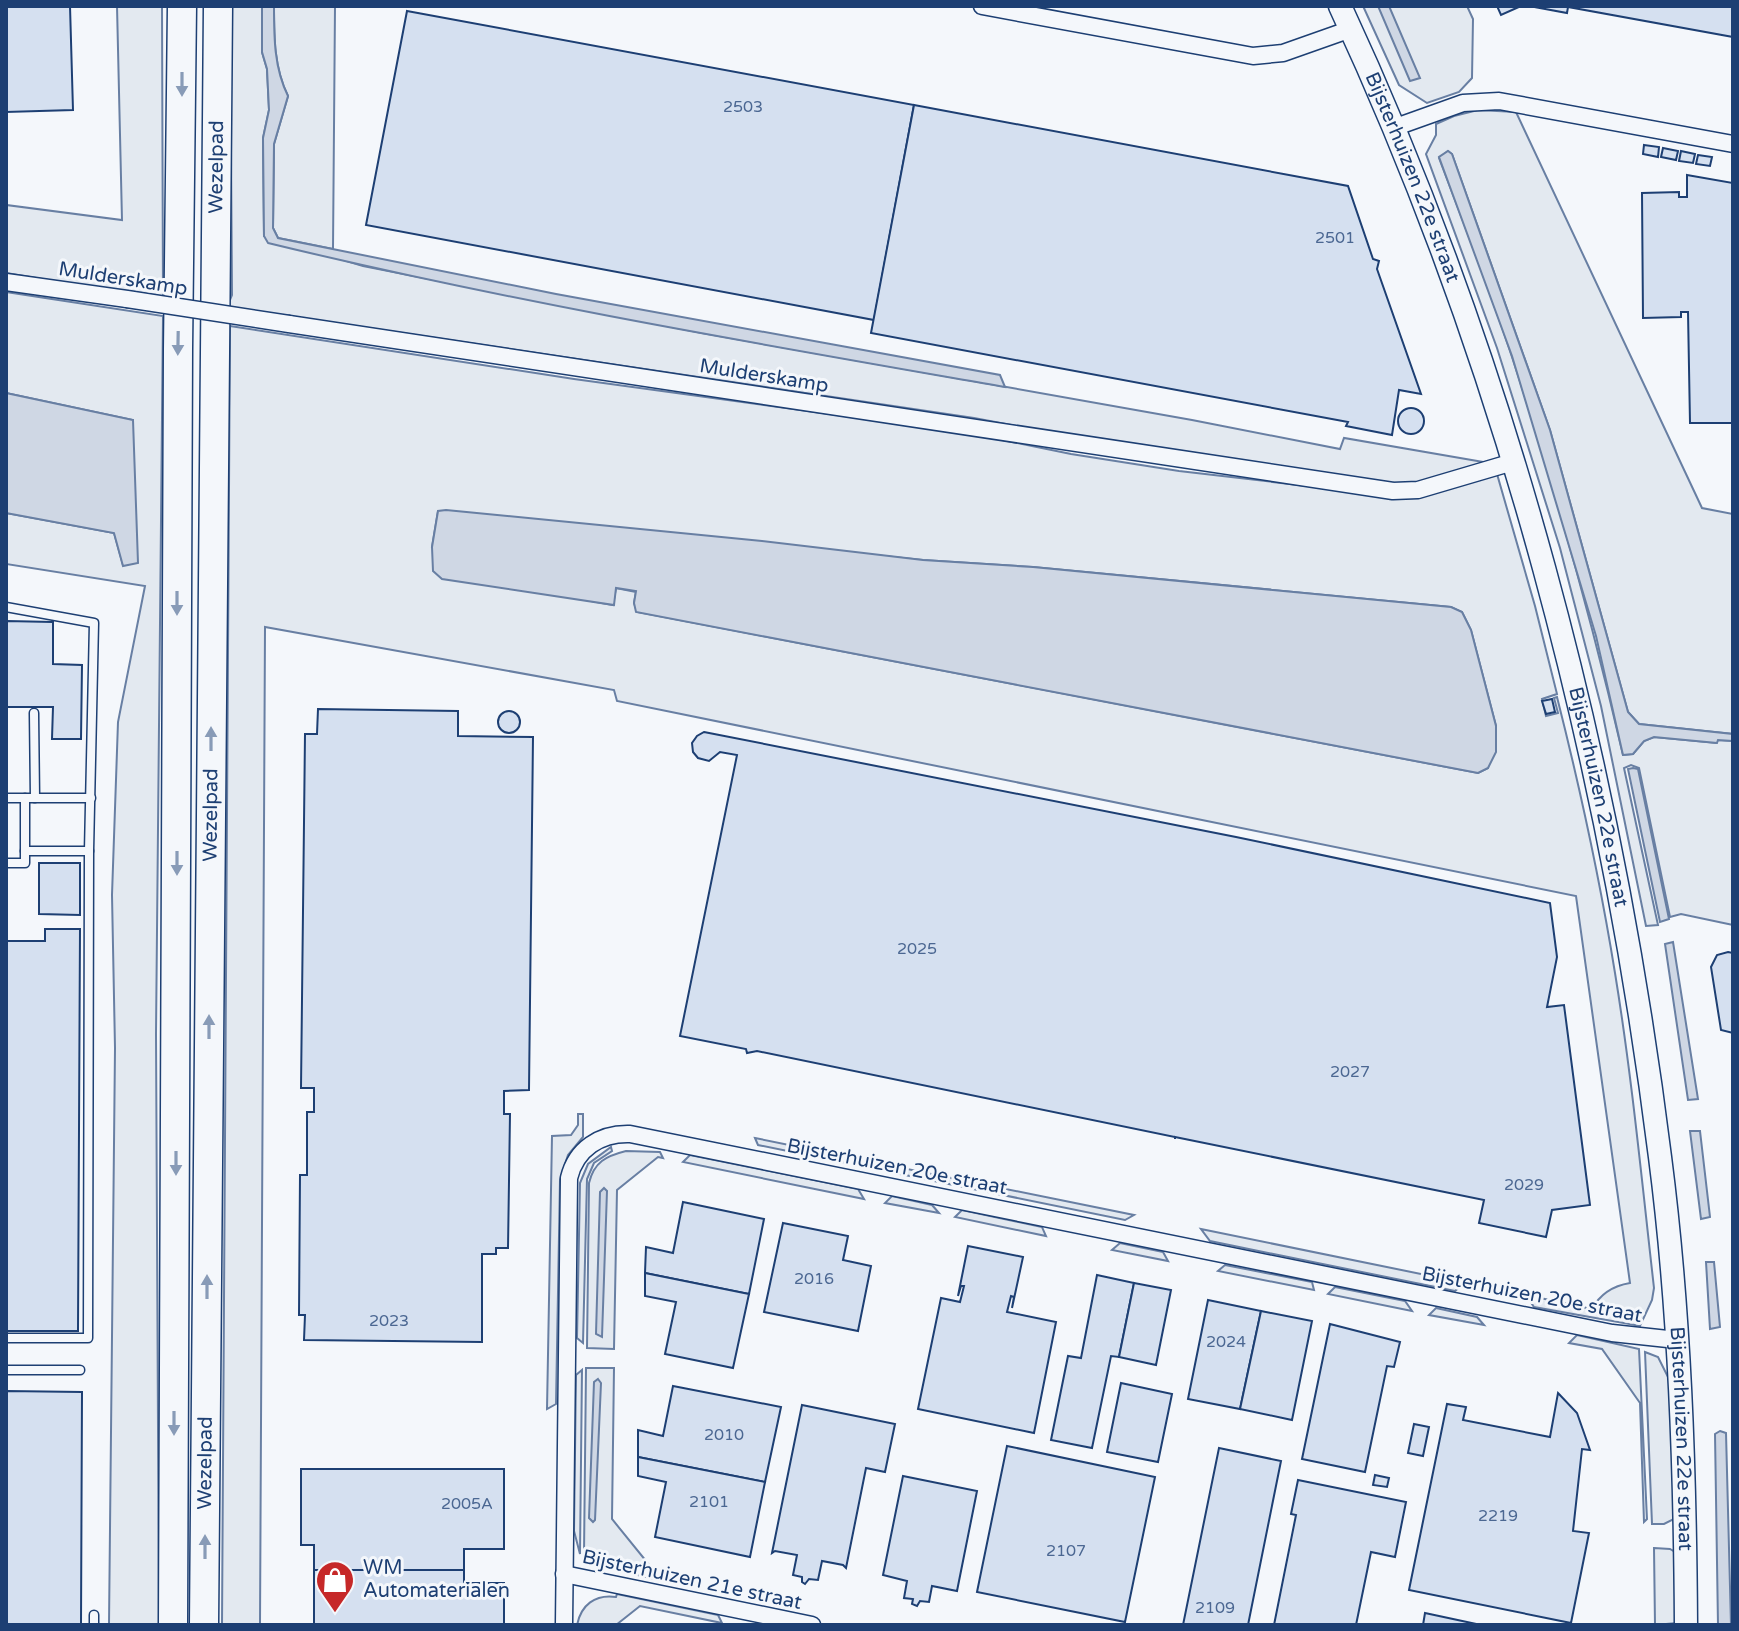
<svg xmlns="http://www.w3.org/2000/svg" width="1739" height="1631" viewBox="0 0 1739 1631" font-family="'Varela Round',sans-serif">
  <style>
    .green { fill: #e3e9f0; stroke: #687fa3; stroke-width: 2; fill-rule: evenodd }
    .water { fill: #cfd7e4; stroke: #687fa3; stroke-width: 2 }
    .building { fill: #d5e0f0; stroke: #1d3f73; stroke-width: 2 }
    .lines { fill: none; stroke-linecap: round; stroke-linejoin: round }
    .lane-casing { stroke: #1d3f73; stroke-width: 11 }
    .street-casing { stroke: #1d3f73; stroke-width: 19 }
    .secondary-casing { stroke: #1d3f73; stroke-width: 25 }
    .highway-casing { stroke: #1d3f73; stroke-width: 31 }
    .lane { stroke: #f4f7fb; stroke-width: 8 }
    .street { stroke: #f4f7fb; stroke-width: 16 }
    .secondary { stroke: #f4f7fb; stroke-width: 22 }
    .highway { stroke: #f4f7fb; stroke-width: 28 }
    .street-bridge-casing { stroke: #1d3f73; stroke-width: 19; stroke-linecap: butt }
    .street-bridge { stroke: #f4f7fb; stroke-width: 16 }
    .oneway { fill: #889bb7 }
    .labels { text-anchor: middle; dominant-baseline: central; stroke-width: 6; stroke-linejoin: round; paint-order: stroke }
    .number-label { font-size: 16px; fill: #4b6792 }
    .street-label { font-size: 20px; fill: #1d3f73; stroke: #f4f7fb }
    .poi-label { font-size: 20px; fill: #1d3f73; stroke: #f4f7fb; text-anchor: start }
  </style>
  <rect width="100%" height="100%" fill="#f4f7fb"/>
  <!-- green -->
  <g class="green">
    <polygon points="117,6 162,6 163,299 6,273 6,205 122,220"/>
    <polygon points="230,6 262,6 262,52 267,69 269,110 263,138 264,236 363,266 702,333 1192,420 1340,449 1344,438 1489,463 1407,487 1109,443 974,418 227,307 232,295"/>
    <path d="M274,6h61l-2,243 -55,-11 -5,-10 1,-84 14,-48c-14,-28 -14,-59 -14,-90z"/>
    <polygon points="1363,6 1467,6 1473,19 1472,78 1459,92 1427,103 1399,85"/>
    <path d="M1478,110l38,2 186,396 31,6v220l-94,-10 -11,-12 -78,-282 -98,-276 -4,-3 -9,7c25,66 51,132 73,199 43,131 80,264 111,398l10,-1 11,-13 10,-4 62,6 1,-3 16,1v184l-52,-11 -11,3 -31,-149 -8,-3 -7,3 34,157 -12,1 -45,-220 -41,-158 -63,-200 -71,-194 10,-19v-11l18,-8z"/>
    <polygon points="6,292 163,316 156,1034 159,1625 109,1625 115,1048 112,895 118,722 145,586 6,564 6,513 114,533 123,565 133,420 6,393"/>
    <path d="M230,326l344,53 394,54 103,21 108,17 214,25 104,-22 38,132 22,88 -15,5 4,17 12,-3 -4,-15 3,-1c23,91 43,183 58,276 17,104 27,210 39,315l-2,12 -12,26 -106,-19 -8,-12 66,14c8,-15 20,-23 38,-26l-54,-387 -959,-195 -3,-11 -349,-63 -5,998h-38zM438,511l485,49 110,7 418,40 11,5 9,18 25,96 -8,42 -10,5 -841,-161 -3,-9 2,-11 -20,-4 -3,17 -49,-9 -132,-49z"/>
    <polygon points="578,1114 583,1114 583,1137 568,1155 560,1180 556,1404 547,1409 552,1136 571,1135 578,1125"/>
    <polygon points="755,1138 1134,1215 1125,1220 758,1145"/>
    <polygon points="611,1147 612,1151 594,1163 587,1179 583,1343 577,1338 580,1183 588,1164"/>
    <path d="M626,1151l34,1 3,6 -5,-1 -41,33 -3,159 -27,-1 2,-165c5,-21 17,-27 37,-32z"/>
    <polygon points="690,1155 858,1189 864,1199 683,1162"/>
    <polygon points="892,1196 932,1205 939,1213 885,1203"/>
    <polygon points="962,1210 1042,1227 1046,1236 955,1217"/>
    <polygon points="1201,1229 1465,1283 1455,1291 1210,1241"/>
    <polygon points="1120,1243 1163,1252 1168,1261 1112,1250"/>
    <polygon points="1225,1265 1312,1282 1314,1290 1218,1271"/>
    <polygon points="1335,1287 1405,1301 1412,1311 1328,1294"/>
    <polygon points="1436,1308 1477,1317 1484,1325 1429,1315"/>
    <polygon points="1577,1335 1639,1349 1647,1519 1644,1522 1640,1403 1602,1349 1569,1343"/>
    <polygon points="1645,1352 1658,1357 1669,1379 1676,1518 1664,1524 1652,1524"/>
    <polygon points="586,1368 614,1368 612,1519 659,1577 678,1580 677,1584 599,1566 584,1554"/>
    <polygon points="582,1370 580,1554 574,1531 576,1375"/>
    <polygon points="1654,1548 1670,1549 1675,1552 1677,1623 1655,1625"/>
    <path d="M617,1594l101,21 4,8 -82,-17 -24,19h-39c4,-20 18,-31 39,-28z"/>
  </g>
  <!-- water -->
  <g class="water">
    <path d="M262,6h12c0,31 0,62 14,90l-14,48 -1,84 5,10 278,56 444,81 5,12c-246,-43 -494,-85 -737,-144l-4,-7 -1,-98 6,-28 -2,-41 -5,-17z"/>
    <polygon points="1378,6 1389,6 1420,78 1410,81"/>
    <polygon points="1448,151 1452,154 1550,430 1628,712 1639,724 1733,734 1733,741 1718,740 1717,743 1654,737 1644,741 1633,754 1623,755 1596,636 1512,356 1439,157"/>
    <polygon points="6,393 133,420 138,563 123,566 114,533 6,513"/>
    <polygon points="446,510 762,541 923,560 1033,567 1451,607 1462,612 1471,630 1496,726 1496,752 1488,768 1478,773 636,612 634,603 636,591 616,588 614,605 442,579 433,571 432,547 438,511"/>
    <polygon points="1633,768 1638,769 1669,919 1660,922 1628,769"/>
    <polygon points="1673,942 1698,1099 1688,1100 1665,944"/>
    <polygon points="1690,1131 1700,1131 1710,1217 1701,1219"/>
    <polygon points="604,1188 607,1191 602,1337 596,1334 600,1192"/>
    <polygon points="1706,1262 1714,1262 1720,1327 1710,1329"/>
    <polygon points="598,1379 601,1383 595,1520 593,1522 589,1518 594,1382"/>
    <polygon points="1720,1431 1726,1433 1731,1625 1718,1625 1715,1434"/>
  </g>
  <!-- building -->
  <g class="building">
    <polygon points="6,6 70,6 73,110 6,112"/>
    <polygon points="1497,6 1521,6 1501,15"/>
    <polygon points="1529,6 1733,6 1733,37 1568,7 1567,13"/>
    <polygon points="407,11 914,105 874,320 366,225"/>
    <polygon points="914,105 1348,186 1373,259 1379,261 1377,269 1421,394 1399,390 1392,435 1346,426 1348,422 871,333"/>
    <polygon points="1644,145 1659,147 1658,157 1643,154"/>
    <polygon points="1663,148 1678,151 1676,160 1661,157"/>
    <polygon points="1681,151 1695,154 1693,163 1679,161"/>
    <polygon points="1698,155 1712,157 1710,166 1696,164"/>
    <polygon points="1687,175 1733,183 1733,423 1690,423 1688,312 1681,312 1681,317 1643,318 1642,193 1679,192 1679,197 1687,197"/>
    <circle cx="1411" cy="421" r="13"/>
    <polygon points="6,621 53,622 53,664 82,665 81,739 52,739 53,707 6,707"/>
    <polygon points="1552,699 1555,712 1546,714 1542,701"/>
    <polygon points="318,709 458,711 458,736 533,737 529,1090 504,1091 504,1114 510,1114 508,1248 496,1248 496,1254 482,1254 482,1342 304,1340 305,1315 299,1315 300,1175 307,1175 307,1112 314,1112 314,1088 301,1088 305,734 317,734"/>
    <circle cx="509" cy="722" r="11"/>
    <polygon points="704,732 1236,837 1550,903 1557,957 1547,1007 1564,1005 1590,1205 1552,1210 1546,1237 1479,1223 1484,1200 1175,1137 1175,1139 1175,1137 757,1051 747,1053 746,1049 680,1036 737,755 720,752 709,761 698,758 693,752 692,743 697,736"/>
    <polygon points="39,863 80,863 80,915 39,914"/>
    <polygon points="45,929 80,929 78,1331 6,1331 6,941 45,941"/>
    <polygon points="1728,952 1733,953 1733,1033 1721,1030 1711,967 1717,955"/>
    <polygon points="683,1202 764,1219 749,1294 645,1273 646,1247 673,1253"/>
    <polygon points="783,1223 848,1236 843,1260 871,1266 858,1331 764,1312"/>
    <polygon points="968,1246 1023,1257 1012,1308 1014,1297 1011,1296 1007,1312 1056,1322 1034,1433 918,1409 941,1298 960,1302 964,1286 961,1286 958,1296"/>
    <polygon points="645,1273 749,1294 733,1368 665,1354 676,1302 645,1296"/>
    <polygon points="1097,1275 1134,1283 1119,1357 1111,1356 1092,1448 1051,1440 1068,1356 1081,1358"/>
    <polygon points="1134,1283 1171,1290 1156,1365 1119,1357"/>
    <polygon points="1208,1300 1261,1311 1240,1409 1188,1399"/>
    <polygon points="1261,1311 1312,1321 1292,1420 1240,1409"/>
    <polygon points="1330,1324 1400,1342 1394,1367 1387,1366 1365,1472 1302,1459"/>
    <polygon points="1121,1383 1172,1394 1158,1462 1107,1452"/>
    <polygon points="673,1386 781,1407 765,1482 638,1457 638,1430 663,1436"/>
    <polygon points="6,1391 82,1392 81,1625 6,1625"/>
    <polygon points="1558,1393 1577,1413 1590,1450 1582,1449 1573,1531 1589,1533 1571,1623 1409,1590 1447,1404 1466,1407 1463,1420 1550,1437"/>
    <polygon points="802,1405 895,1424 885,1472 866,1468 846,1568 843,1565 822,1561 818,1580 809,1579 805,1584 802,1582 802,1577 793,1575 797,1555 775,1551 772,1553"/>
    <polygon points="1414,1424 1429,1427 1423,1456 1408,1453"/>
    <polygon points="1007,1446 1155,1477 1125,1622 977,1592"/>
    <polygon points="1219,1448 1281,1461 1248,1625 1183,1625"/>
    <polygon points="638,1457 765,1482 750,1557 655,1537 666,1482 638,1476"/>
    <polygon points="301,1469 504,1469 504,1549 464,1549 464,1570 314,1570 314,1545 301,1545"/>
    <polygon points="1375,1475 1389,1478 1387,1487 1373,1485"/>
    <polygon points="903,1476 977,1491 957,1591 932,1586 929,1602 920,1601 917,1606 912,1604 913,1599 904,1598 907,1581 883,1575"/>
    <polygon points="1298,1480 1406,1502 1395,1557 1371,1552 1356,1625 1274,1625 1296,1515 1291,1514"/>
    <polygon points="314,1570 464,1570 464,1583 504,1583 504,1625 314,1625"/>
    <polygon points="1425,1613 1481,1625 1423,1625"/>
  </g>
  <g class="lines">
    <defs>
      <g id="lane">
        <polyline points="6,607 94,623 89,851 88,1338 6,1338"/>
        <polyline points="34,713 35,798"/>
        <polyline points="6,798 91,798"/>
        <polyline points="25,851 89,851"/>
        <polyline points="6,863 25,863 25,798"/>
        <polyline points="6,1370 80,1370"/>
        <polyline points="94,1625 94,1615"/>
      </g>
      <g id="street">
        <polyline points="982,6 1253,56 1283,53 1351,29"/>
        <polyline points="1393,128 1463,103 1499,101 1733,144"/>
        <polyline points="6,282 127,299"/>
        <polyline points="289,324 1393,491 1418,490 1513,462"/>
        <polyline points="564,1574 812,1625"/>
        <path d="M564,1625l5,-447c7,-29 31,-45 61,-44l982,199 65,7"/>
      </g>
      <g id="secondary">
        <path id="s1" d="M1340,6c167,358 271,759 320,1151 20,154 25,312 26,468"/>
      </g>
      <g id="highway">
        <polyline points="173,1625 178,349 182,6"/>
        <path id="s2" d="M204,1625l14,-1619"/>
      </g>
    </defs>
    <!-- lane casing -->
    <use href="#lane" class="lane-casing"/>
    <!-- street casing -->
    <use href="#street" class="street-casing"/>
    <!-- secondary casing -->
    <use href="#secondary" class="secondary-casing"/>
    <!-- highway casing -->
    <use href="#highway" class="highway-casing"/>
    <!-- lane -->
    <use href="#lane" class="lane"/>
    <!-- street -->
    <use href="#street" class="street"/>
    <!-- secondary -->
    <use href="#secondary" class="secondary"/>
    <!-- highway -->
    <use href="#highway" class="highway"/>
    <defs>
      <polyline id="street-bridge" points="127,299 289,324"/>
    </defs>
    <!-- street-bridge casing -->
    <use href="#street-bridge" class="street-bridge-casing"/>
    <!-- street-bridge -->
    <use href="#street-bridge" class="street-bridge"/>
  </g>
  <!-- one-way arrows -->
  <defs><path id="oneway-solid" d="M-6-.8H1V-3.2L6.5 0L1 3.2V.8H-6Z" transform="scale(2)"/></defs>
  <g class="oneway">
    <use href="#oneway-solid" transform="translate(182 84) rotate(90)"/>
    <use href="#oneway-solid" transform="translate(178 343) rotate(91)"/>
    <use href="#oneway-solid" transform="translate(177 603) rotate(90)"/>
    <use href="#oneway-solid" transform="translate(211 739) rotate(-90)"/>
    <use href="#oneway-solid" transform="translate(177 863) rotate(90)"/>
    <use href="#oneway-solid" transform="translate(209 1027) rotate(-90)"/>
    <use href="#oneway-solid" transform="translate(176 1163) rotate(90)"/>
    <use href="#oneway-solid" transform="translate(207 1287) rotate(-90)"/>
    <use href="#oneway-solid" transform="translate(174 1423) rotate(90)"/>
    <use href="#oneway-solid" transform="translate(205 1547) rotate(-90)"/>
  </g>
  <!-- icons -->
  <defs>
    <symbol id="shop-pin" viewBox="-11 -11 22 30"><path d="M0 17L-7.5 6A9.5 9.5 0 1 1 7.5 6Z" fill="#c62828" stroke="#f4f7fb"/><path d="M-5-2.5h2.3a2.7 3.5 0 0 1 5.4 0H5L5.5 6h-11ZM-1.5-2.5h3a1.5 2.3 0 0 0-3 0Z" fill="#fff"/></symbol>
  </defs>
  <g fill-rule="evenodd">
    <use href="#shop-pin" x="313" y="1558" width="44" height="60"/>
  </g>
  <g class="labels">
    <!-- number labels -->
    <g class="number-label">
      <text x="743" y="107">2503</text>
      <text x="1335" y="238">2501</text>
      <text x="917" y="949">2025</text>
      <text x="1350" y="1072">2027</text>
      <text x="1524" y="1185">2029</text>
      <text x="814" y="1279">2016</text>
      <text x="389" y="1321">2023</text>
      <text x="1226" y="1342">2024</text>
      <text x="724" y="1435">2010</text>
      <text x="709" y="1502">2101</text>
      <text x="467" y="1504">2005A</text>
      <text x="1498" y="1516">2219</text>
      <text x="1066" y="1551">2107</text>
      <text x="1215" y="1608">2109</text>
    </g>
    <!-- street labels -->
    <g class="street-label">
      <text stroke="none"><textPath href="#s2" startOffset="1458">Wezelpad</textPath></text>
      <text stroke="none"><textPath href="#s1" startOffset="186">Bijsterhuizen 22e straat</textPath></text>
      <text transform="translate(123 279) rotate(9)">Mulderskamp</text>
      <text transform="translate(764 376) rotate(9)">Mulderskamp</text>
      <text stroke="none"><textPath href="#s1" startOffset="834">Bijsterhuizen 22e straat</textPath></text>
      <text stroke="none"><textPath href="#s2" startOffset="810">Wezelpad</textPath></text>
      <text transform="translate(897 1167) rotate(11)">Bijsterhuizen 20e straat</text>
      <text transform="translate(1532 1295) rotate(11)">Bijsterhuizen 20e straat</text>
      <text stroke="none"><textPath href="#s1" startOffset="1482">Bijsterhuizen 22e straat</textPath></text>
      <text stroke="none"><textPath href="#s2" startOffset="162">Wezelpad</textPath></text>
      <text transform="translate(692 1580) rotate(12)">Bijsterhuizen 21e straat</text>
    </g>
    <!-- poi labels -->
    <g class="poi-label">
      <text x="363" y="1568">WM<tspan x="363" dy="23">Automaterialen</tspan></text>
    </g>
  </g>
  <!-- border -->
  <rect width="1739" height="1631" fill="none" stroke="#1d3f73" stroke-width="16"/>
</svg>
